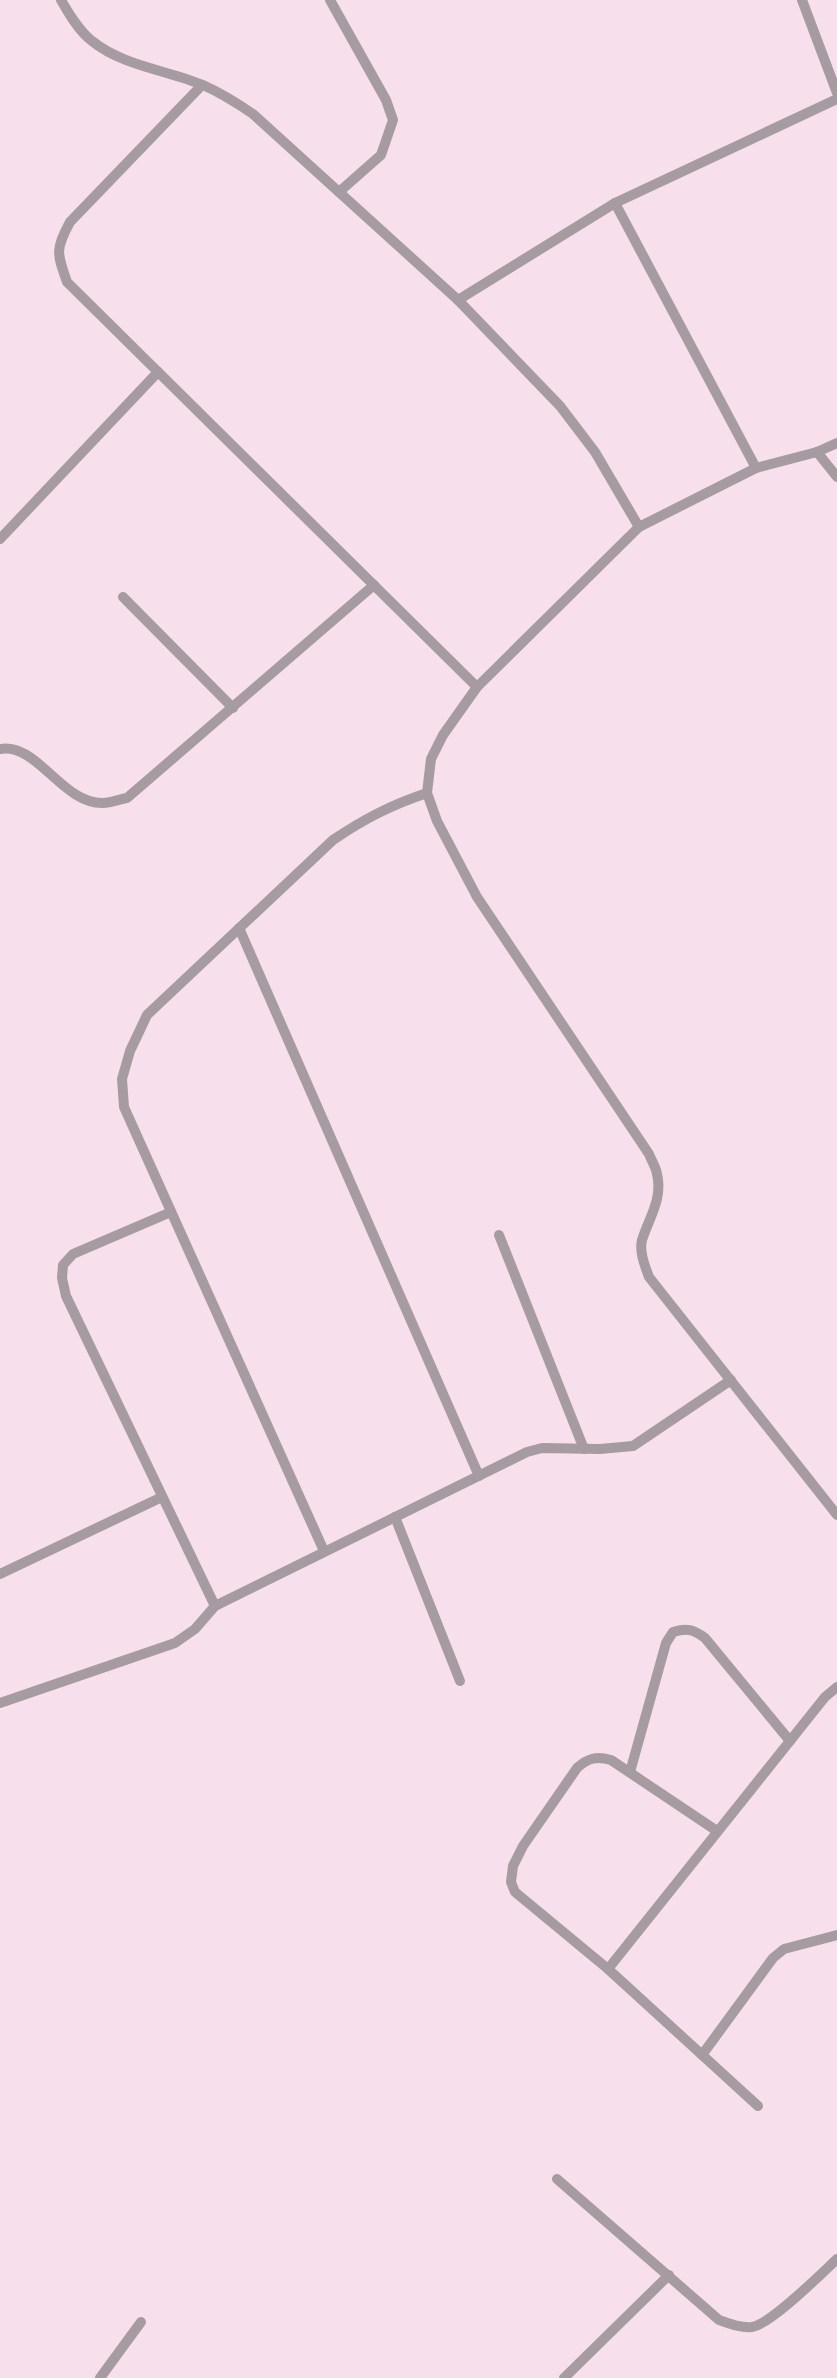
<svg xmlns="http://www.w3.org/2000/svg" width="837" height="2378" viewBox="0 0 837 2378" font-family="Rubik,sans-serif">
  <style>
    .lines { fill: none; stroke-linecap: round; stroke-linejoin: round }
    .minor { stroke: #a59ba1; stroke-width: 10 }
  </style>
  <rect width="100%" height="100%" fill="#f7e0ec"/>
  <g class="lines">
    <!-- minor -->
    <g class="minor">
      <path d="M61,0c8,14 18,31 31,41 31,25 75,29 111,44 18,8 34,18 50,29l205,186 157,-97 222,-104"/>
      <polyline points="330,0 386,100 393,120 381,155 339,192"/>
      <polyline points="802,0 837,93"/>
      <path d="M202,85l-132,137c-15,27 -13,32 -3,60l410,405"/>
      <polyline points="615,203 756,468"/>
      <polyline points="458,300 560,406 595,452 639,527"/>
      <path d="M837,443l-20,9 -61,16 -117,59 -162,160 -34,48 -12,24 -4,34 10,28 40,76 172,257c2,6 7,13 8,20 6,25 -8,44 -15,66 -3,12 3,26 7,37l188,238"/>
      <polyline points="817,452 837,477"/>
      <polyline points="0,539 158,372"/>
      <polyline points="123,597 233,708"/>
      <path d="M0,749c37,-7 62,55 103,54 8,0 17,-4 24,-5l247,-213"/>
      <polyline points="239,928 479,1476"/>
      <polyline points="171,1212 73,1254 63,1265 62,1278 66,1296 215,1606 527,1452 542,1448 600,1449 633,1446 731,1380"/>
      <polyline points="499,1235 584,1449"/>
      <polyline points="395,1517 460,1681"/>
      <path d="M324,1551l-200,-444 -2,-28 8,-28 17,-36 186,-175c31,-21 58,-35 94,-47"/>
      <polyline points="0,1574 162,1497"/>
      <polyline points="0,1703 175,1643 195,1629 215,1606"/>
      <path d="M630,1772l36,-129 7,-11c14,-4 20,-3 32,6l85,103"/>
      <path d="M717,1831l-106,-71c-15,-4 -23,-2 -34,8l-54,78 -10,20 -2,16 4,10 93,77 150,137"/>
      <polyline points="608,1969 825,1697 837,1687"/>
      <polyline points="702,2055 773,1958 784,1949 837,1935"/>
      <path d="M557,2179l162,141c12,4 21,8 33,7 19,-3 69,-53 85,-68"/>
      <polyline points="100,2378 141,2322"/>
      <polyline points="564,2378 669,2275"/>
    </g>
  </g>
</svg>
